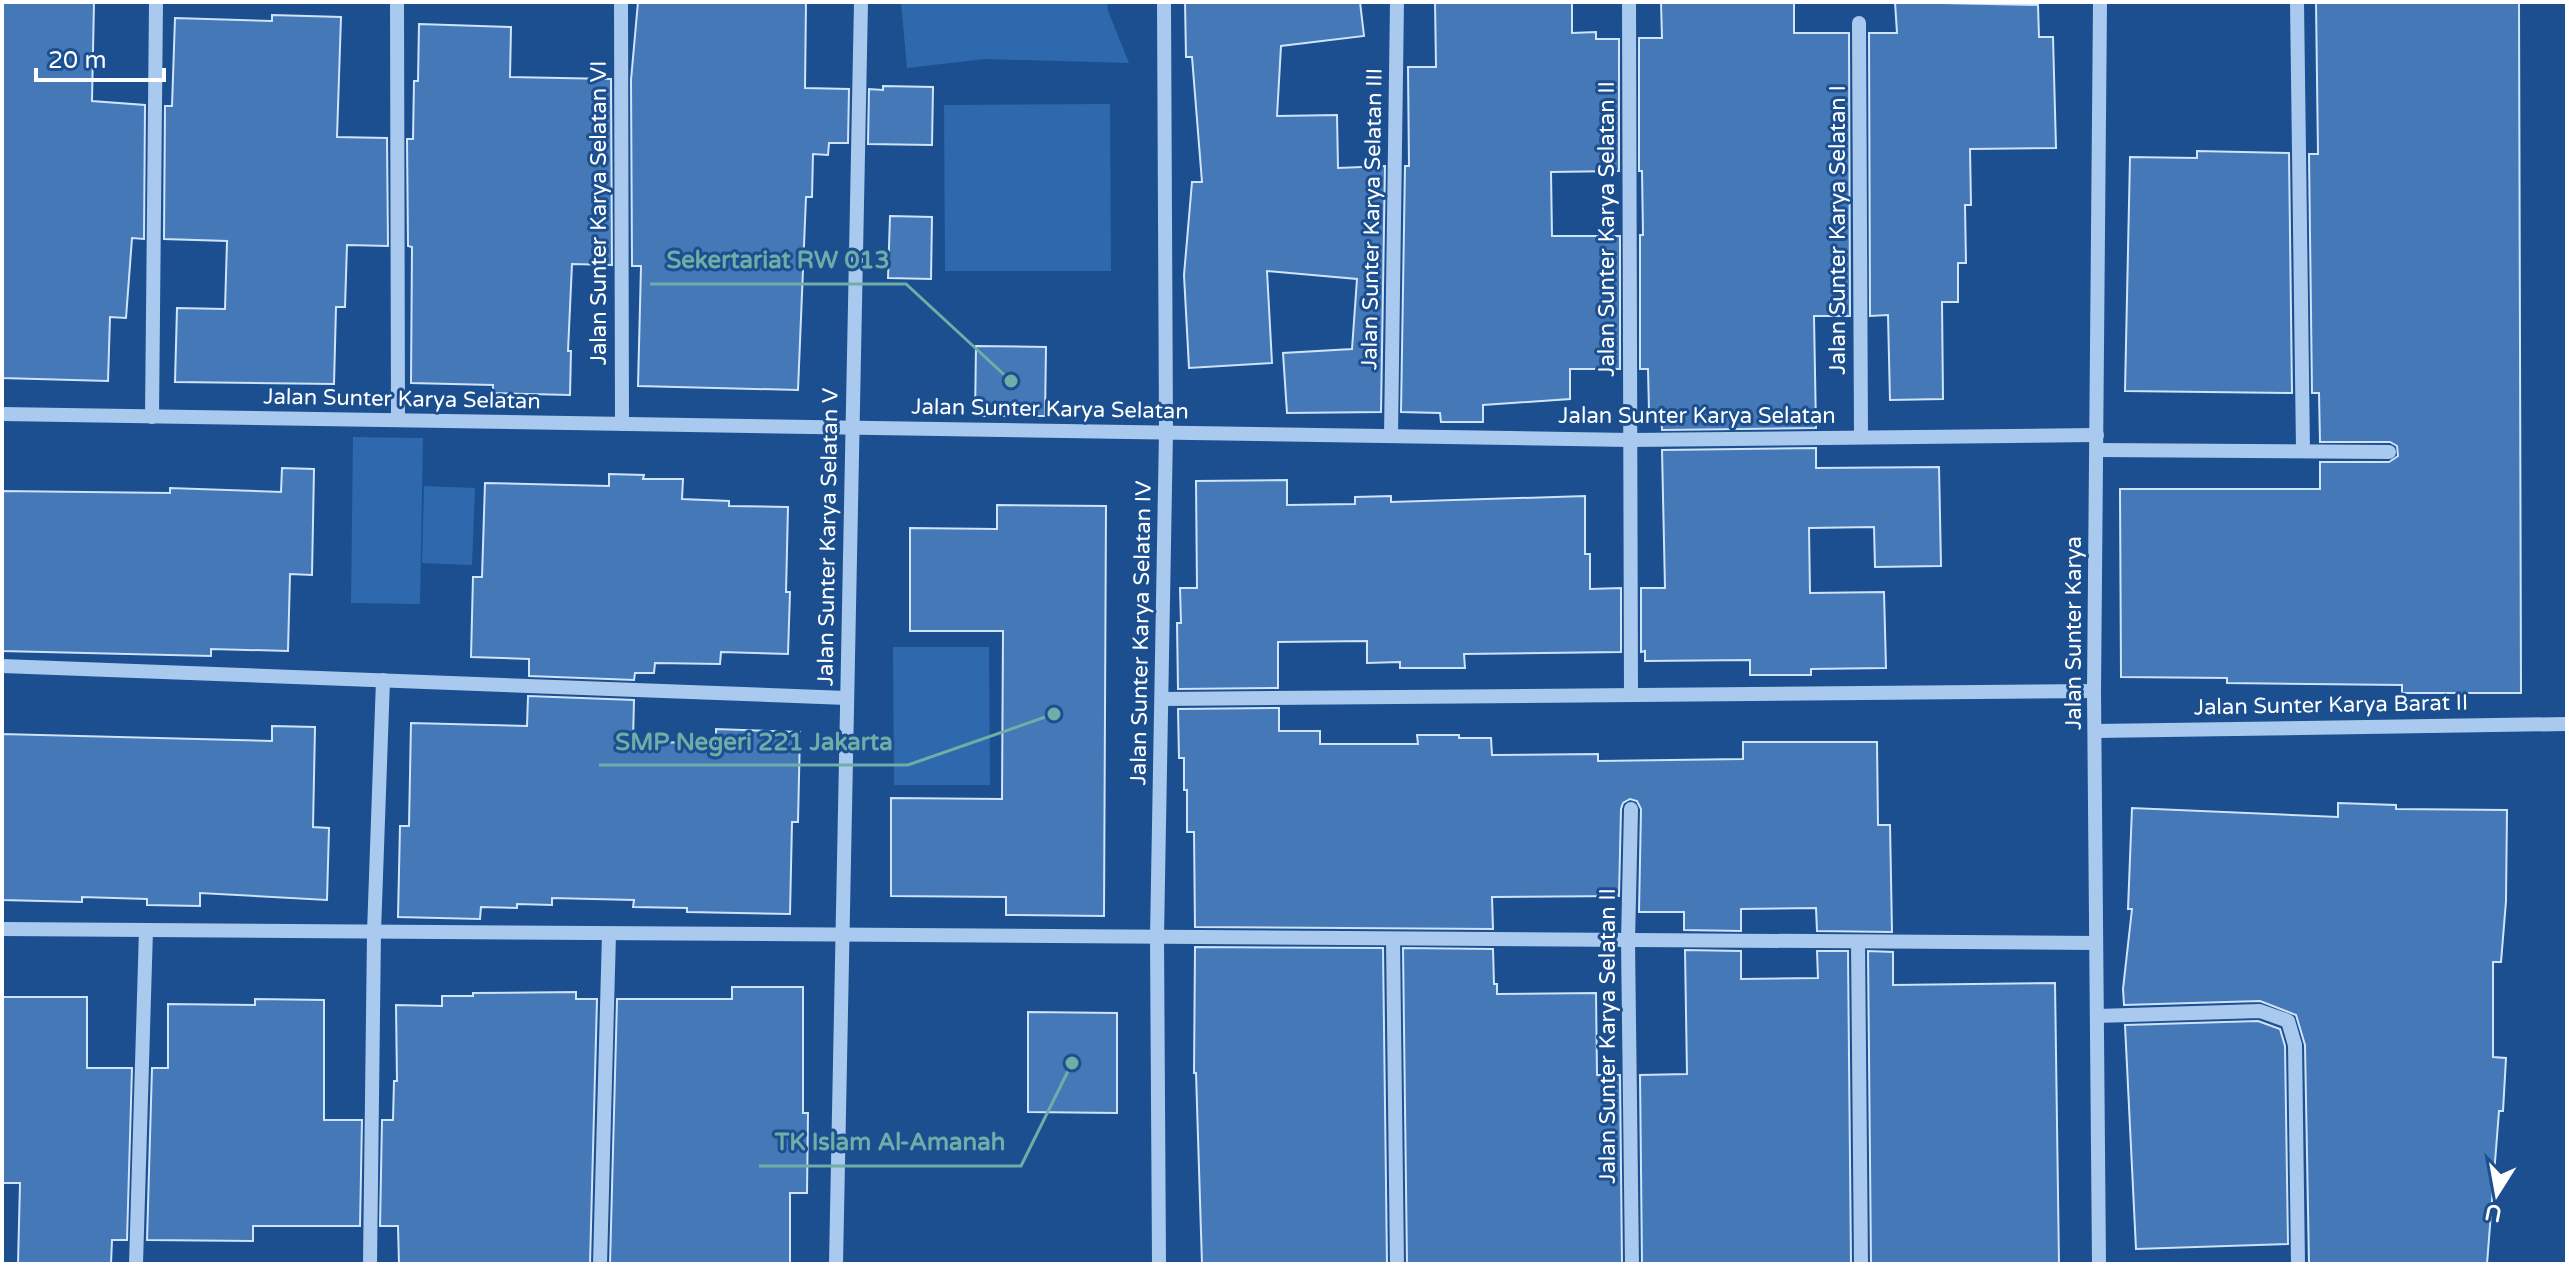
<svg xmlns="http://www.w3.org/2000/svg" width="2569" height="1266" viewBox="0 0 2569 1266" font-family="'Varela Round',sans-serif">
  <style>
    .green { fill: #2e69ad }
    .building { fill: #4478b7; stroke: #cfe3fa; stroke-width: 2 }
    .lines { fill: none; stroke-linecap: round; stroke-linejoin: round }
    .minor { stroke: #a9c9ee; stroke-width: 14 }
    .labels { text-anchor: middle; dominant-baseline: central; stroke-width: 6; stroke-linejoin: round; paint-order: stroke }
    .street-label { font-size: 22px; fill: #fff; stroke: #1b4f8f }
    .leader { fill: none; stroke: #6fada8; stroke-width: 3 }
    .callout-dot { fill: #6fada8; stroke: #1b4f8f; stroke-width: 3 }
    .callout-label { font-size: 24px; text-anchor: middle; font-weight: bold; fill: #6fada8; stroke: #1b4f8f; stroke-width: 6; stroke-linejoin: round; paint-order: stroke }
  </style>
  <rect width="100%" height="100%" fill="#1b4f8f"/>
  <!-- green -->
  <g class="green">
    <polygon points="901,2 1107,2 1108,11 1129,63 985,59 907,68"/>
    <polygon points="1110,104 1111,271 945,271 944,105"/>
    <polygon points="353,437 423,438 420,604 351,603"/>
    <polygon points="424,486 475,488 472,565 422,563"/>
    <polygon points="893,647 989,647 990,785 894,785"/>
  </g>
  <!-- building -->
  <g class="building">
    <polygon points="2,2 94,2 92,101 145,105 144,239 132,238 126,318 110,317 108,381 2,378"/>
    <polygon points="638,2 806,2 805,88 849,89 848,143 829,143 828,155 813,154 812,197 806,197 798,390 638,386 641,266 632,266 631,80"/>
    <polygon points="1185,2 1360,2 1364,36 1281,46 1277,116 1337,115 1338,168 1385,166 1381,412 1287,413 1283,353 1352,349 1357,279 1267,271 1272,363 1189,368 1184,275 1192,182 1202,182 1192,57 1186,57"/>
    <polygon points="1435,2 1572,2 1572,33 1596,32 1596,39 1619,39 1619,171 1551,172 1552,236 1620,236 1620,369 1570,369 1570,399 1483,405 1483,422 1441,422 1440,413 1401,412 1405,166 1409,166 1408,67 1436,67"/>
    <polygon points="1661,2 1794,2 1794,33 1849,33 1850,316 1814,316 1816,428 1662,430 1661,411 1649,411 1648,369 1640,369 1640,235 1643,235 1642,171 1639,171 1639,38 1662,38"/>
    <polygon points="1895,2 2038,5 2039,37 2053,37 2056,148 1970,149 1971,205 1965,205 1966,263 1958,263 1958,302 1942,302 1943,399 1890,400 1888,315 1870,316 1869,33 1897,33"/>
    <polygon points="2316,2 2519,2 2521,693 2402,693 2402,685 2227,683 2227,678 2121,677 2120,489 2320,489 2320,462 2389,462 2398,456 2397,446 2390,442 2320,442 2319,393 2312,393 2309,154 2318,154"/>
    <polygon points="272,15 341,17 337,137 387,138 388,246 347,245 345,307 336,307 334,384 175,382 177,308 225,309 227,241 164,239 165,106 172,106 175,18 272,21"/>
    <polygon points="419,24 511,27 510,77 611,79 612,265 572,264 568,351 571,351 570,395 493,393 493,385 411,383 412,247 408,246 407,139 413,139 414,81 418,81"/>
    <polygon points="883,86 933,87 932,145 868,144 869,89 883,90"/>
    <polygon points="2197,151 2289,153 2292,393 2125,391 2130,157 2197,158"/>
    <polygon points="890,216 932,217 931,279 888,278"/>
    <polygon points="976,346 1046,347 1045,416 975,416"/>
    <polygon points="1816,448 1816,468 1939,467 1941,566 1875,567 1874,527 1809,528 1810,593 1884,592 1886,668 1811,669 1811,675 1750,675 1750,660 1645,661 1645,651 1641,652 1641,588 1665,588 1662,450"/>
    <polygon points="282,468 314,469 312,575 290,574 288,651 211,649 211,656 2,651 2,491 170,493 170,488 281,492"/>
    <polygon points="609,474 644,475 643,479 683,479 682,499 729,501 729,506 788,507 786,592 790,592 788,654 721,652 720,664 655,663 654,673 635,673 634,680 529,676 529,659 471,657 473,577 482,577 485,483 609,486"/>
    <polygon points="1287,480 1287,505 1355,504 1355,497 1391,496 1391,502 1585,496 1585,554 1590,554 1590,589 1621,588 1621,652 1464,654 1465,668 1400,668 1400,662 1367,663 1367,641 1278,642 1278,688 1178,689 1177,623 1181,623 1180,588 1197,588 1196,481"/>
    <polygon points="997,505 1106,506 1104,916 1006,915 1006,897 891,896 891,798 1002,799 1003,631 910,631 910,528 997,529"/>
    <polygon points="528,696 634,700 633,741 716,744 716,729 800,732 798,822 792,822 790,914 687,912 687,908 633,907 634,900 552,898 552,905 517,904 517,908 481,907 480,919 398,917 400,826 409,826 411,723 527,726"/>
    <polygon points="1279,708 1279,731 1320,731 1320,744 1418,744 1417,735 1459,735 1459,738 1491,738 1492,755 1598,754 1598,761 1743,759 1743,742 1877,742 1878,825 1890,825 1892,932 1817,931 1816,908 1741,909 1741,931 1684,930 1684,912 1639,912 1641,809 1637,801 1630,799 1623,803 1621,809 1619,896 1492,897 1493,929 1195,927 1194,832 1187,832 1187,790 1184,790 1184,758 1179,758 1178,709"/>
    <polygon points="272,726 315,727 313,827 329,828 327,900 200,893 200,906 147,905 147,899 82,897 82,902 2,900 2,734 272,741"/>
    <polygon points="2338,803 2396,805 2396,809 2507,810 2506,901 2501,962 2493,962 2493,1057 2506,1058 2503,1111 2499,1111 2487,1264 2309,1264 2305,1045 2296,1015 2260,1001 2124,1005 2123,989 2132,909 2128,909 2132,808 2338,817"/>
    <polygon points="1195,947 1383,948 1387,1264 1202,1264 1196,1073 1194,1073"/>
    <polygon points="1403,948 1493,949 1494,984 1497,984 1497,994 1596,993 1597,1075 1620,1075 1622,1264 1407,1264"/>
    <polygon points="1685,950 1741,951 1741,979 1818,978 1817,951 1848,951 1851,1264 1642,1264 1640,1075 1687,1074"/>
    <polygon points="1868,951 1893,952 1893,985 2055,983 2059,1264 1871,1264"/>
    <polygon points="732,987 803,987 803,1113 808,1113 807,1193 790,1193 790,1264 610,1264 617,999 732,999"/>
    <polygon points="576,992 576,999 597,999 590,1264 399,1264 398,1226 380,1226 382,1120 393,1120 394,1081 397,1081 396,1005 442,1006 442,996 473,996 473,993"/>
    <polygon points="2,997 87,997 87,1068 132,1068 127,1240 112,1240 111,1264 18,1264 20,1183 2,1183"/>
    <polygon points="255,999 324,1000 324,1120 362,1120 360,1226 253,1226 253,1241 147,1240 152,1068 168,1068 168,1004 255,1005"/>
    <polygon points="1028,1012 1117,1013 1117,1113 1028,1112"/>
    <polygon points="2258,1021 2280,1029 2285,1046 2288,1244 2136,1249 2125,1025"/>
  </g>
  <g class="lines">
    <!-- minor -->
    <g class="minor">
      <polyline points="397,2 398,420"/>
      <polyline points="621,2 622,424"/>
      <polyline points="1629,2 1631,695"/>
      <polyline points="2297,2 2303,450"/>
      <polyline points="1859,23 1861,436"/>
      <polyline points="2,414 1630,440 2097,435"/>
      <polyline points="152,417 156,2"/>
      <polyline points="1391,436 1397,2"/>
      <polyline points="2097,450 2389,452"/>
      <polyline points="2,666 847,698"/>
      <polyline points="1162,699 2094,691"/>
      <polyline points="2095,731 2567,724"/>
      <polyline points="1631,809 1628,941 1632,1264"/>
      <polyline points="2,929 2096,943"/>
      <polyline points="1393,939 1397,1264"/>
      <polyline points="1858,942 1861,1264"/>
      <polyline points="2097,1016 2260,1011 2288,1021 2295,1045 2298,1264"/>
      <polyline points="136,1264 146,930"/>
      <polyline points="370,1264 374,932 383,680"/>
      <polyline points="600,1264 609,934"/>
      <polyline points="836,1264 861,2"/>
      <polyline points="1159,1264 1157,937 1166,432 1164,2"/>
      <polyline points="2099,1264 2094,691 2100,2"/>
    </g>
  </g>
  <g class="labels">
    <!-- street labels -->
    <g class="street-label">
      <text transform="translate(599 213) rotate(-90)">Jalan Sunter Karya Selatan VI</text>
      <text transform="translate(1372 219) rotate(-89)">Jalan Sunter Karya Selatan III</text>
      <text transform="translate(1607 229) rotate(-90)">Jalan Sunter Karya Selatan II</text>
      <text transform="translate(1838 230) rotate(-90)">Jalan Sunter Karya Selatan I</text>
      <text transform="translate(402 399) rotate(1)">Jalan Sunter Karya Selatan</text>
      <text transform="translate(1050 409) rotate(1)">Jalan Sunter Karya Selatan</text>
      <text x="1697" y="416">Jalan Sunter Karya Selatan</text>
      <text transform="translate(828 537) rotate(-89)">Jalan Sunter Karya Selatan V</text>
      <text transform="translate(1141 633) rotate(-89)">Jalan Sunter Karya Selatan IV</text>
      <text transform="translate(2074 633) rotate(-90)">Jalan Sunter Karya</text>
      <text transform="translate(2331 705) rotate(-1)">Jalan Sunter Karya Barat II</text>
      <text transform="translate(1608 1036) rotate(-90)">Jalan Sunter Karya Selatan II</text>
    </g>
  </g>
  <!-- callouts -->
  <path class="leader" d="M1011 381L906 284H650M1054 714L908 765H599M1072 1063L1021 1166H759"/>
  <g class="callout-dot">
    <circle cx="1011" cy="381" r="8"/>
    <circle cx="1054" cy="714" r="8"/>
    <circle cx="1072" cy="1063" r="8"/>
  </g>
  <g class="callout-label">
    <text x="778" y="268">Sekertariat RW 013</text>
    <text x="754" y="750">SMP Negeri 221 Jakarta</text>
    <text x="890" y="1150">TK Islam Al-Amanah</text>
  </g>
  <!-- border -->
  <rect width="2569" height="1266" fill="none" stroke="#ffffff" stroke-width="8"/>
  <!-- north arrow -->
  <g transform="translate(2497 1194) rotate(191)" stroke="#1b4f8f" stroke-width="6" paint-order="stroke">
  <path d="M0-6L14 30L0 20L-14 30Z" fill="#ffffff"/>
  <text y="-12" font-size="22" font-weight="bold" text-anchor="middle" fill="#ffffff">U</text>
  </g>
  <!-- scale -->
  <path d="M36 68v12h128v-12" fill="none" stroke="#ffffff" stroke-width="4"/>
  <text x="48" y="68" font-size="24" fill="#ffffff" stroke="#1b4f8f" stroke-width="6" paint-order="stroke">20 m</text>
</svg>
